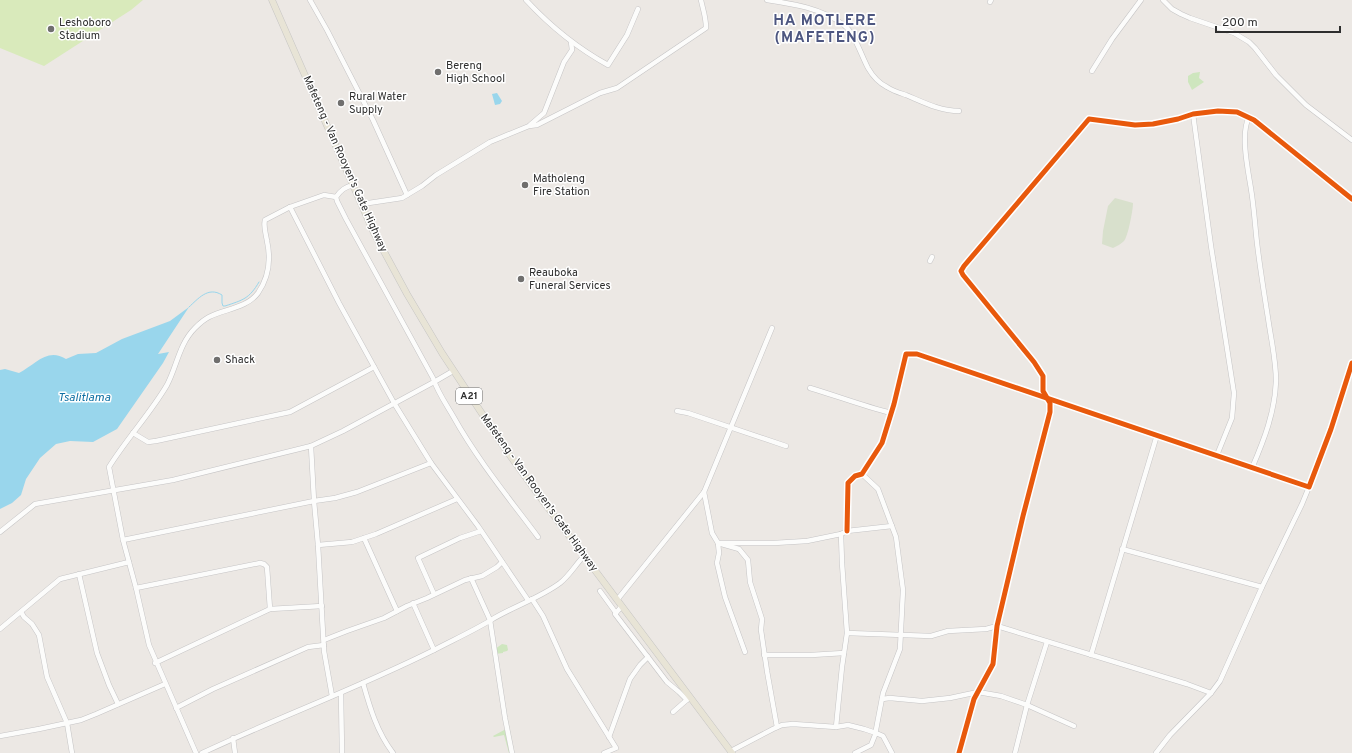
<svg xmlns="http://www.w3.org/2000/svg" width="1352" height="753" viewBox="0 0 1352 753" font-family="Overpass,sans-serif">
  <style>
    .green { fill: #cee6be }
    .cemetery { fill: #d8e0cc }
    .pitch { fill: #d9eabb }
    .water { fill: #99d6ec }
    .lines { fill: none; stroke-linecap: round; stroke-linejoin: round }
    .stream { stroke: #99d6ec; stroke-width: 1 }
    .minor-casing { stroke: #c5c4c5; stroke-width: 5.5 }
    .major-casing { stroke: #c6c5c4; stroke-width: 7 }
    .minor { stroke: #fcfcfb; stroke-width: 4.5 }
    .major { stroke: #e8e4d6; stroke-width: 6 }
    .cycleway-casing { stroke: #fff; stroke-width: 8 }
    .cycleway { stroke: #e8590c; stroke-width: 5 }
    .poi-dot { fill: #706f6e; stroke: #fff; stroke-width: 1.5 }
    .labels { text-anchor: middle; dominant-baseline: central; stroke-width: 3; stroke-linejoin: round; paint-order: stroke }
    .shield { fill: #fff; stroke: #6d6d6d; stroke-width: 1 }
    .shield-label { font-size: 10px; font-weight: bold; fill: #2e2e2e }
    .poi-label { font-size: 11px; fill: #2e2e2e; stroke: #fff; text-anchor: start }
    .street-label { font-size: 11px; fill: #2e2e2e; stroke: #fff }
    .water-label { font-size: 12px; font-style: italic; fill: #0d6fa3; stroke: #fff }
    .district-label { font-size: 15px; font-weight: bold; letter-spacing: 1px; fill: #4d5680; stroke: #fff }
  </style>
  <rect width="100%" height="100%" fill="#ece8e4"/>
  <!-- green -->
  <g class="green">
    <polygon points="1200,72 1199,78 1204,82 1192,90 1188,82 1188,76 1193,73"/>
    <polygon points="502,644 507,645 508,650 507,651 503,652 503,653 495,654 495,649"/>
    <polygon points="506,729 512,753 509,753 504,735 494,737 493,736"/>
  </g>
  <!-- cemetery -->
  <path class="cemetery" d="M1115,198l18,5c0,7 -5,33 -9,38 -3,3 -7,5 -11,7l-11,-4 1,-13 5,-25z"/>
  <!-- pitch -->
  <polygon class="pitch" points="0,0 143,0 131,10 44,66 0,48"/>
  <!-- water -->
  <g class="water">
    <polygon points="497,93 502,101 500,104 495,105 492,94"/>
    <path d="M189,307l-31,47 11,-2 -6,11 -46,66 -24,13 -23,-1 -14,3 -16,14 -14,21 -5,16 -9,8 -12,6v-139l5,-1 14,4c16,-8 28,-26 47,-14l12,-5 18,-1 26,-14 48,-18z"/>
  </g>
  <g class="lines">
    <!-- stream -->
    <path class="stream" d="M189,307c9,-8 19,-21 33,-12v8l1,3h2c18,-6 24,-7 34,-24"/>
    <defs>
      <g id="minor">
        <polyline points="310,0 327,30 373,120 407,195"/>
        <path d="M526,0c24,26 51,48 82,65l19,-30 11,-26"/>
        <path d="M767,0c27,4 54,8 77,25 11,9 17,30 24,43 4,7 11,15 19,19 6,4 13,6 19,8 17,7 34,16 53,16"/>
        <polyline points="1163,0 1172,9 1181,14 1190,18 1234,33 1249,42 1255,48 1276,75 1306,105 1352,140"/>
        <polyline points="990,2 991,0"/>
        <polyline points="1092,71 1112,39 1141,0"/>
        <polyline points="1193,114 1211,246 1234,393 1232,418 1217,455"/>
        <path d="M1249,117c-9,17 -1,53 2,72 3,18 4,36 6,54 3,25 7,50 11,75 3,21 8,42 8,63 -1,31 -12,59 -24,87"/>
        <polyline points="530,125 544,113 564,62 572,50 571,42"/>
        <path d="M353,185c-8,2 -12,5 -17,12l1,4 9,18 87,159c4,13 13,26 20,38 24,43 55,81 85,121"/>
        <path d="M362,204l40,-6 20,-12 14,-11 54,-33 39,-16 8,-1 63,-32 17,-5 89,-60c0,-11 -3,-18 -5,-28"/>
        <polyline points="290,207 339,303 394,403 431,463 478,526 528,600"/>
        <polyline points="930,261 932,257"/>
        <path d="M810,388c27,8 53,18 81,25"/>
        <polyline points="677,411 688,413 786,446"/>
        <polyline points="133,433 148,442 156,441 290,412 374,367"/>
        <polyline points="704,492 712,533 718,543 739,549 748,560 750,582 762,619 761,630 767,671 777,727"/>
        <polyline points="847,531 848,483 855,476 862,474 882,443 894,404 906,354 917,354 1309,487 1331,429 1352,363"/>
        <polyline points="0,532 35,504 173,480 311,446"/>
        <polyline points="364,538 397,611"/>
        <polyline points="123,540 314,501 311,446 343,431 434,382 453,371"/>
        <polyline points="318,545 352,542 376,534 457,499"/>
        <polyline points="1122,549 1262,587"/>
        <polyline points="79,574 97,653 109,685 118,704"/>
        <polyline points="471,578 490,620 505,718 512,753"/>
        <polyline points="136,588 260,563 264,564 267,567 270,609"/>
        <polyline points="600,591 616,613"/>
        <polyline points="434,594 418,558 460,538 481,531"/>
        <polyline points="532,599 543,616 567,669 616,748 604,753"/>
        <polyline points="617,600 704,492 772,328"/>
        <polyline points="413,603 434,650"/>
        <polyline points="622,606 615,614 667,682 679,692 687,700"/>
        <polyline points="21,612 24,617 32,624 39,635 47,677 67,723 72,753"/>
        <polyline points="0,629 60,579 129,562"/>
        <polyline points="847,633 931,636 948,631 986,629 997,626 1187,684 1211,693"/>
        <polyline points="324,640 347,631 384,618 407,606 427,598 465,580 482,576 497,567 502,562"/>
        <polyline points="745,652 725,597 717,563 719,553 718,543 774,543 807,541 841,534 847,531 892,526"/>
        <polyline points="764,655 811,655 844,653"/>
        <polyline points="1091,655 1157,435"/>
        <polyline points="155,663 270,609 322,606"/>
        <path d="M363,683c7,25 14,49 30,70"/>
        <polyline points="341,693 342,753"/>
        <polyline points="332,696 324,651 318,545 314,501 335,498 357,492 431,463"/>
        <polyline points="882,699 890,698 922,701 950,698 978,692 1001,696 1027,705 1074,726"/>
        <polyline points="176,708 213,689 308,647 324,645"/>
        <polyline points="673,712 689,698"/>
        <polyline points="836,727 842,667 847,633 842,563 841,534"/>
        <polyline points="0,736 39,729 81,720 96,714 165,684"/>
        <polyline points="609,737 630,679 640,665 648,657"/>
        <polyline points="233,738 235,753"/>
        <polyline points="731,751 773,729 782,725 793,724 836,727 848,725 864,729 876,733 883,736 892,753"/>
        <path d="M196,753l-47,-108 -13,-57 -13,-48 -14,-73c18,-29 41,-53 58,-82 10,-19 12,-41 28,-57 4,-4 10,-9 14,-11 16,-8 38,-9 49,-24 11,-16 13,-34 9,-52 -1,-7 -4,-15 -2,-21l25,-13 34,-12 12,2"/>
        <path d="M202,753c77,-36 156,-65 232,-103 19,-10 39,-19 57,-30 21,-13 49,-22 69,-37 10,-8 16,-19 24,-27"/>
        <polyline points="855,753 871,745 875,735 883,693 900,649 903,590 896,537 878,489 862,474"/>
        <polyline points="959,753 974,699 993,664 997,626 1023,516 1050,412 1050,403 1043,391 1043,376 1034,362 963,275 961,271 964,266 1089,119 1135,125 1153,124 1178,119 1193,114 1218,111 1237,112 1254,120 1352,199"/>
        <polyline points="1015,753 1027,705 1047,642"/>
        <polyline points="1156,753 1170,735 1211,693 1220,681 1262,587 1302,504 1309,487"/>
      </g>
      <polyline id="major" points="272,0 374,233 407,294 442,353 506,450 540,497 732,753"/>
    </defs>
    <!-- minor casing -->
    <use href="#minor" class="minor-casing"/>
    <!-- major casing -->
    <use href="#major" class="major-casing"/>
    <!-- minor -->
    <use href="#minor" class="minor"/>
    <!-- major -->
    <use href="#major" class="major"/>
    <defs>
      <g id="cycleway">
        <polyline points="847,531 848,483 855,476 862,474 882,443 894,404 906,354 917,354 1309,487 1331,429 1352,363"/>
        <polyline points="959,753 974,699 993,664 997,626 1023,516 1050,412 1050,403 1043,391 1043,376 1034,362 963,275 961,271 964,266 1089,119 1135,125 1153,124 1178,119 1193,114 1218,111 1237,112 1254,120 1352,199"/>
      </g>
    </defs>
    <!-- cycleway casing -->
    <use href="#cycleway" class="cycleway-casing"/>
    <!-- cycleway -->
    <use href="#cycleway" class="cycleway"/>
  </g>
  <!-- markers -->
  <g class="poi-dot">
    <circle cx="51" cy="29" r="4"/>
    <circle cx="438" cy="72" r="4"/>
    <circle cx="341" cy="103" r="4"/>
    <circle cx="525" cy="185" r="4"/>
    <circle cx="521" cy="279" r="4"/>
    <circle cx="217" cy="360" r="4"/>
  </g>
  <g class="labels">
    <!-- shield labels -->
    <rect class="shield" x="456" y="388" width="26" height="16" rx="3"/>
    <g class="shield-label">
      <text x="469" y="396">A21</text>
    </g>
    <!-- poi labels -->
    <g class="poi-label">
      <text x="59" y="23">Leshoboro<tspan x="59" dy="13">Stadium</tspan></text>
      <text x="446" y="66">Bereng<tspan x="446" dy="13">High School</tspan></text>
      <text x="349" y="97">Rural Water<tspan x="349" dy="13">Supply</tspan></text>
      <text x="533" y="179">Matholeng<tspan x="533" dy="13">Fire Station</tspan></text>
      <text x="529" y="273">Reauboka<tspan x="529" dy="13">Funeral Services</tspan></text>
      <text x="225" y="360">Shack</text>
    </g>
    <!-- street labels -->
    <g class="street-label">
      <text transform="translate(345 164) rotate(66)">Mafeteng - Van Rooyen's Gate Highway</text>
      <text transform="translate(539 493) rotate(54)">Mafeteng - Van Rooyen's Gate Highway</text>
    </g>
    <!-- water labels -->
    <g class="water-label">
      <text x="84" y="398">Tsalitlama</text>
    </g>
    <!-- district labels -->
    <g class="district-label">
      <text x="825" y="21">HA MOTLERE<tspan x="825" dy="17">(MAFETENG)</tspan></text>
    </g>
  </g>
  <!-- scale -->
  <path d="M1216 26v6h124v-6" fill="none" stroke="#2e2e2e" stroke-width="2"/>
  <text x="1222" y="26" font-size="12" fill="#2e2e2e" stroke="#ffffff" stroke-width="3" paint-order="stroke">200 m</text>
</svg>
